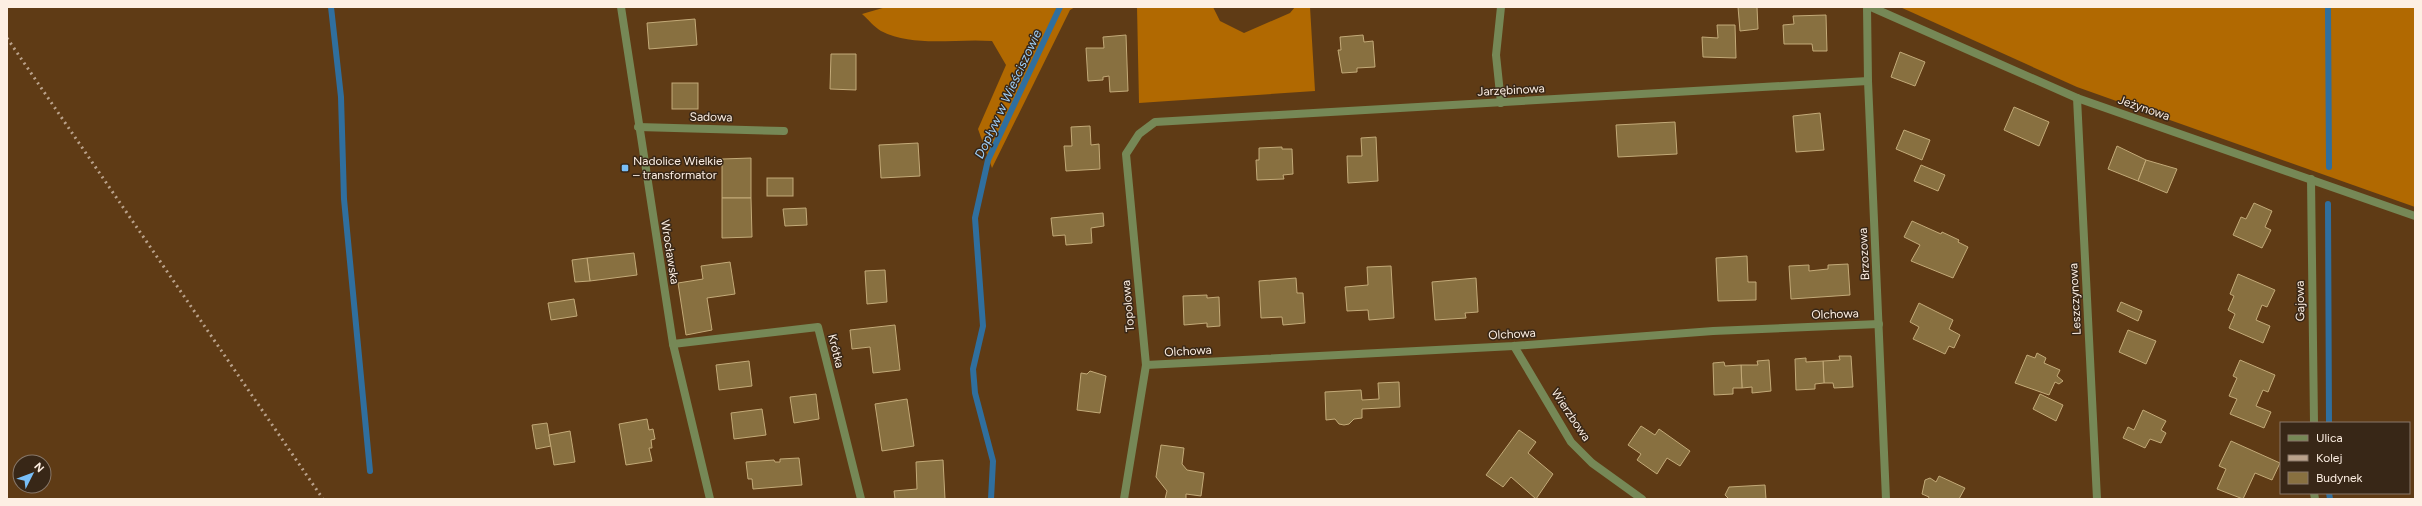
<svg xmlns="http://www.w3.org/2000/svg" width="2422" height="506" viewBox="0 0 2422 506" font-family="Figtree,sans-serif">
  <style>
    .forest { fill: #b16901 }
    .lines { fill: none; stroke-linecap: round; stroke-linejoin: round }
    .stream { stroke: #306f9e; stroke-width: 6 }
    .building { fill: #887040; stroke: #c3aa78 }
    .service { stroke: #768856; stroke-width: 8 }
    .minor { stroke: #768856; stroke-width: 8 }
    .tertiary { stroke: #768856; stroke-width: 8 }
    .rail { stroke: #baa28b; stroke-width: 3; stroke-dasharray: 2 4; stroke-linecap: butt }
    .poi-dot { fill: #79bff8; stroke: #382717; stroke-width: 1.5 }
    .labels { text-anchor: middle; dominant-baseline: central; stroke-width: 3; stroke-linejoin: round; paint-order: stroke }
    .street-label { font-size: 12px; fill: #fdefe3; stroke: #382717 }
    .poi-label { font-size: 12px; fill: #fdefe3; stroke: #382717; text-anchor: start }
    .water-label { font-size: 13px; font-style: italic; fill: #9ecff8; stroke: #382717 }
  </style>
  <rect width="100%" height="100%" fill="#5f3b15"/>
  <!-- forest -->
  <g class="forest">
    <path d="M886,7h189l-5,3 -78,158 -14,-39 28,-64 -14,-24c-37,-3 -77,7 -111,-10 -7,-4 -13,-12 -19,-17z"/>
    <polygon points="1137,7 1213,7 1220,21 1244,33 1290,13 1295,7 1310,7 1315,91 1139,103"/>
    <polygon points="1900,7 2415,7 2415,207 2077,87"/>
  </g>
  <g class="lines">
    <!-- stream -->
    <g class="stream">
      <polyline points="331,7 341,97 344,199 370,471"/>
      <polyline points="2328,7 2329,167"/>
      <polyline points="2328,204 2329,423"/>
      <polyline points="2329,493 2330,499"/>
      <polyline points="991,499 993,461 975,393 973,369 983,326 975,218 988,160 1060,7"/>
    </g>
  </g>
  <!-- building -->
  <g class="building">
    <polygon points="1738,7 1757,7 1758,29 1740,31"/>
    <polygon points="1826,15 1827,51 1813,51 1812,44 1784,44 1783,25 1794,24 1793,16"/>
    <polygon points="695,19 697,45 649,49 647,23"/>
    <polygon points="1717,25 1735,25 1736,58 1703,57 1702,37 1718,38"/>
    <polygon points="1126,35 1128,91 1110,92 1109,76 1103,77 1103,80 1088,81 1086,48 1104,48 1103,37"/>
    <polygon points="1363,35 1364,42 1373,41 1375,67 1357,68 1357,72 1342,73 1338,50 1341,50 1340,37"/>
    <polygon points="1900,52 1925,62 1915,86 1891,77"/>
    <polygon points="831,54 856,54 856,90 830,89"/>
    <rect x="672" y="83" width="26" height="26"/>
    <polygon points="2014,107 2049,122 2039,146 2004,130"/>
    <polygon points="1820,113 1824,150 1796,152 1793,116"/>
    <polygon points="1675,122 1677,154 1618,157 1616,125"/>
    <polygon points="1090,126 1091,145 1099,144 1100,169 1066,171 1064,146 1072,146 1071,127"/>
    <polygon points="1904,130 1930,140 1922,160 1896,149"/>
    <polygon points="1376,137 1378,181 1348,183 1347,156 1362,156 1361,138"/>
    <polygon points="918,143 920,176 881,178 879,145"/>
    <polygon points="2117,146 2146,160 2138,181 2108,169"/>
    <polygon points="1282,147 1282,149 1292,149 1293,174 1283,175 1284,179 1257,180 1256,160 1259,160 1259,148"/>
    <polygon points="751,158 751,198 722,198 722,159"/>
    <polygon points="2146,160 2177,169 2167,193 2138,181"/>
    <polygon points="1921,165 1945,175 1938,191 1914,181"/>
    <rect x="767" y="178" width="26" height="18"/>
    <polygon points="722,198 751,198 752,237 722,238"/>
    <polygon points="2254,203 2272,211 2265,227 2271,230 2262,248 2233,235 2241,217 2246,219"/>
    <polygon points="806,208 807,225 785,226 783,209"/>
    <polygon points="1103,213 1104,226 1091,228 1092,243 1066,245 1065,235 1053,236 1051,218"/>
    <polygon points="1912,221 1941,234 1942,232 1959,240 1958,242 1968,247 1953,278 1911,261 1920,245 1904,237"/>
    <polygon points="634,253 637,275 590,281 587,258"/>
    <polygon points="1747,256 1748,282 1756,282 1756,300 1718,301 1716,258"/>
    <polygon points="587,258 590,281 575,282 572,260"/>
    <polygon points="730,262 735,294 707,298 712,330 686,335 678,283 703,279 701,266"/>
    <polygon points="1848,264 1850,295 1791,299 1789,266 1809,265 1809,271 1828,269 1828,265"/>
    <polygon points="1391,266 1394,318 1369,320 1368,310 1347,311 1345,287 1368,285 1367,267"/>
    <polygon points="885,270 887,302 867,304 865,271"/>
    <polygon points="2238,274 2275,290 2267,307 2262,305 2256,320 2270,326 2263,343 2229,328 2235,314 2228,310 2234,296 2230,294"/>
    <polygon points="1296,278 1297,293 1303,293 1305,323 1283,325 1282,317 1261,318 1259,281"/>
    <polygon points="1476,278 1478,312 1465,313 1466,318 1435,320 1432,282"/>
    <polygon points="1207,295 1207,298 1219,297 1220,326 1207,327 1207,323 1184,325 1183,296"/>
    <polygon points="574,299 577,316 551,320 548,303"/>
    <polygon points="2121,302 2142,311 2138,321 2117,311"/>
    <polygon points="1919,303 1953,320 1949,329 1960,335 1954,348 1949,346 1945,354 1913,339 1919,327 1910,322"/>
    <polygon points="895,325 900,370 873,373 870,347 852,349 850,330"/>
    <polygon points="2128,330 2156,341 2146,364 2119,352"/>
    <polygon points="2037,353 2046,358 2044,363 2060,370 2057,376 2063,381 2059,384 2055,382 2049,395 2015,383 2027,355 2035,358"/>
    <polygon points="1839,356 1851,356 1853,387 1834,388 1833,383 1824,383 1823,361 1840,360"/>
    <polygon points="1806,358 1806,362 1823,361 1824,383 1815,384 1815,389 1796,390 1795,359"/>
    <polygon points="1769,360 1771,391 1752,393 1752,387 1742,388 1741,365 1758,365 1757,361"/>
    <polygon points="2240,360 2275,375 2268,392 2263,390 2256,406 2271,412 2264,428 2230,414 2237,399 2229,396 2237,378 2233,376"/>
    <polygon points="749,361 752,386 719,390 716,365"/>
    <polygon points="1724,362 1725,366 1741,365 1742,388 1733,388 1733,394 1714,395 1713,363"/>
    <polygon points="1090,371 1106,376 1100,413 1077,410 1081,373 1087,374"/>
    <polygon points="1399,382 1400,407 1362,409 1362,418 1354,419 1349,424 1344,425 1339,424 1335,419 1326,420 1325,392 1361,390 1362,400 1379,399 1378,383"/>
    <polygon points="816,394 819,419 794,423 790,397"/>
    <polygon points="2040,394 2063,405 2056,421 2033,409"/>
    <polygon points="907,399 914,446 882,451 875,404"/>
    <polygon points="762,409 766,435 734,439 731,413"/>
    <polygon points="2143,410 2166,421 2161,430 2166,433 2161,443 2150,439 2145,448 2123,438 2128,427 2134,430"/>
    <polygon points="647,419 649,430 653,429 655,439 651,440 652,448 649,448 652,461 626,465 619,424"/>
    <polygon points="547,423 551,446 536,449 532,425"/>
    <polygon points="1641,426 1655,435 1659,429 1690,451 1680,466 1667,458 1657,474 1637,460 1641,454 1628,445"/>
    <polygon points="1519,430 1536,442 1528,453 1553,474 1536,499 1511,477 1503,487 1486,475"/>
    <polygon points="570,431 575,462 554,465 549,435"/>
    <polygon points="2231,441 2280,463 2272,480 2255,473 2243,499 2217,489 2226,469 2219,466"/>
    <polygon points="1161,445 1184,448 1182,464 1187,470 1204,473 1201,496 1186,494 1186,499 1165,499 1167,491 1156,477"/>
    <polygon points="799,458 802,485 753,489 752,479 748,479 746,462 774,460 775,462 780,462 780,459"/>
    <polygon points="943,460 945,499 895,499 894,491 917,489 916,462"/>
    <polygon points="1939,476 1965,488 1959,499 1928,499 1929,497 1922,494 1925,480 1930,478 1936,482"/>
    <polygon points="1765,485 1766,499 1729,499 1725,495 1729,487"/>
  </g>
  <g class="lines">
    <!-- service -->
    <polyline class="service" points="673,344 818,327 861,499"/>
    <!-- minor -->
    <g class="minor">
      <polyline points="1867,7 1868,81 1886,499"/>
      <polyline points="1871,7 2077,98 2415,216"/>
      <polyline points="2077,98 2097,499"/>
      <polyline points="1501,103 1496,55 1501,7"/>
      <polyline points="638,127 784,131"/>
      <polyline points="2311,179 2314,423"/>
      <polyline points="1514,346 1571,442 1592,463 1642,499"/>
      <polyline points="1146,365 1514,346 1713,331 1879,324"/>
      <polyline points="2314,493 2315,499"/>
      <polyline points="1124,499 1146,365 1126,154 1139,134 1155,122 1868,81"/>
    </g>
    <!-- tertiary -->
    <polyline class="tertiary" points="621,7 673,344 710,499"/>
    <!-- rail -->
    <polyline class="rail" points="7,38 323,499"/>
  </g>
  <!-- markers -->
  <rect class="poi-dot" x="621" y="164" width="8" height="8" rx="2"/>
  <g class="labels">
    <!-- street labels -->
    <g class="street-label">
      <text transform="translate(1511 90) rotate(-3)">Jarzębinowa</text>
      <text transform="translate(2144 108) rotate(19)">Jeżynowa</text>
      <text transform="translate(711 117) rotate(1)">Sadowa</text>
      <text transform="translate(670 252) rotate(81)">Wrocławska</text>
      <text transform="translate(1864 254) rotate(-93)">Brzozowa</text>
      <text transform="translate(2075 299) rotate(-93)">Leszczynowa</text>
      <text transform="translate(2300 301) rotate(-91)">Gajowa</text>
      <text transform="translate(1128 306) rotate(-95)">Topolowa</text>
      <text transform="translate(1835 314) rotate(-2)">Olchowa</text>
      <text transform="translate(1512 334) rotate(-3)">Olchowa</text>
      <text transform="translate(836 351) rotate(76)">Krótka</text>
      <text transform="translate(1188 351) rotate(-3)">Olchowa</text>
      <text transform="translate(1571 415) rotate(56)">Wierzbowa</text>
    </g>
    <!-- poi labels -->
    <g class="poi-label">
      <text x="633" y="161">Nadolice Wielkie<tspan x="633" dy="14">– transformator</tspan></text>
    </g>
    <!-- water labels -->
    <g class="water-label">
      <text transform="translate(1008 94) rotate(-65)">Dopływ w Wieściszowie</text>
    </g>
  </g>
  <!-- border -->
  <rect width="2422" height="506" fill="none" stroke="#fdefe3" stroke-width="16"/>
  <!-- legend -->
  <rect x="2280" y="422" width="130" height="72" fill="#382717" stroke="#877769"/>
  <rect x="2288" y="435" width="20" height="6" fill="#768856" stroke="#877769"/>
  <text x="2316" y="442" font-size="12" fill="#fdefe3">Ulica</text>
  <rect x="2288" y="455" width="20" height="6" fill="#baa28b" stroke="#877769"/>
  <text x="2316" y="462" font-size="12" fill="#fdefe3">Kolej</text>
  <rect x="2288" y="472" width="20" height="12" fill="#887040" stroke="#877769"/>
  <text x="2316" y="482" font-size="12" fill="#fdefe3">Budynek</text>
  <!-- north arrow -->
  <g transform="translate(32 474) rotate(48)"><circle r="19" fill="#382717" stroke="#877769"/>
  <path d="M0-3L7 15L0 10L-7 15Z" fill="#79bff8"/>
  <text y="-6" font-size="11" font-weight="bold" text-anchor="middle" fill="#fdefe3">N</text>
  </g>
</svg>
